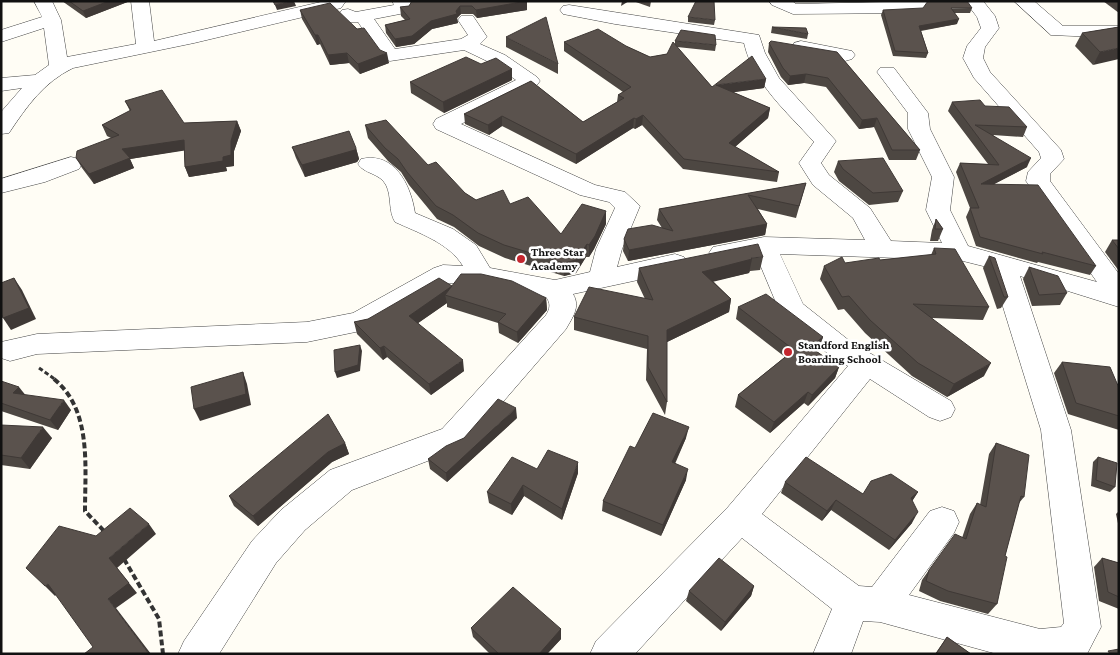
<svg xmlns="http://www.w3.org/2000/svg" width="1120" height="655" viewBox="0 0 1120 655" font-family="'Crimson Pro',serif">
  <style>
    .lines { fill: none; stroke-linecap: round; stroke-linejoin: round }
    .minor-casing { stroke: #444; stroke-width: 1 }
    .path-far1 { stroke: #333; stroke-width: 3; stroke-dasharray: 4.5 2.5; stroke-linecap: butt }
    .path { stroke: #333; stroke-width: 4; stroke-dasharray: 6 3; stroke-linecap: butt }
    .minor { fill: #fff; fill-rule: evenodd }
    .wall { fill: #4d4742 }
    .shaded-wall { fill: #3f3936 }
    .building { fill: #5a524d; stroke: #3f3936 }
    .poi-dot { fill: #c4262e; stroke: #fff; stroke-width: 2 }
    .labels { text-anchor: middle; dominant-baseline: central; stroke-width: 5; stroke-linejoin: round; paint-order: stroke }
    .poi-label { font-size: 12px; font-weight: bold; fill: #111; stroke: #fff; text-anchor: start }
  </style>
  <rect width="100%" height="100%" fill="#fffdf5"/>
  <g class="lines">
    <defs>
      <g id="minor">
        <path d="M34,1h18l9,19 6,37 69,-13 -5,-43h18l5,40 171,-40h21l-5,7 -147,35 -121,25c-29,14 -46,38 -64,65l-8,1v-22l21,-24 -21,3v-13l34,-3 14,-10 -5,-37 -43,14v-12l41,-13z"/>
        <path d="M392,1h18l3,7 -3,4 -36,7 21,30 66,-10 7,-4 -10,-15 3,-4h12l14,21 -7,7 25,11 32,22 3,4 -3,4 -76,39 134,61 30,7 15,14 -18,43 -5,18 58,-13 9,3 4,6 -4,6 -9,3 -102,22c8,13 -1,24 -7,35l-102,118 -112,43 -47,40 -29,33 -57,91h-41l6,-13 68,-100 29,-31 49,-40 112,-41 104,-114c4,-6 5,-12 0,-18l-64,-13 -34,-1 -78,46 -63,13 -270,12 -27,7 -9,-3v-16l36,-8 270,-12 46,-9 81,-45 9,-3 20,1c-14,-23 -44,-33 -68,-44 -7,-11 -3,-25 -9,-37 -6,-12 -22,-11 -28,-21l3,-5c34,-8 50,27 54,54l38,16 23,16 14,23 65,12 35,-8 6,-23 19,-41 -6,-6 -29,-7 -144,-66 -3,-5 3,-5 80,-39 -25,-17 -27,-13 -74,11 -7,-2 -25,-37h-12l-7,-8 3,-4 6,-1 8,3 38,-7z"/>
        <polygon points="769,1 792,1 796,4 929,1 921,12 915,13 793,14 772,5"/>
        <path d="M965,1h18l12,15 4,12 -14,19 -2,11 7,14 71,78 3,9 -14,15v7l69,93v33l-99,-31 51,154 30,197 -14,27h-90l-117,-32 -17,-1 -12,33h-38l19,-45 -90,-71 -107,116h-45l6,-13 132,-134 120,-141 -17,-10 -49,-39 -26,-62 -34,6 -9,-2 -4,-6 4,-6 51,-10 101,3 -12,-22 -40,-33 -14,-22 15,-21c-27,-30 -61,-59 -70,-99l-129,-19 -52,-10 -3,-4 3,-4 6,-1 190,30 6,18 14,25 57,63 -15,22 8,12 41,33 21,33 51,2 -16,-33 6,-33 -24,-48v-16l-31,-41 3,-4h14l34,45 2,16 24,48 -4,33 18,36 129,36 -71,-101 2,-9 13,-14 -2,-6 -65,-74 -11,-20 4,-12 14,-18 -4,-11zM780,254l179,6 32,8 50,162 23,193 -3,4 -21,2 -131,-34 45,-62 5,-11 -5,-11 -12,-4 -12,4 -58,76 -13,-1 -97,-72 108,-135 59,38 11,4 11,-4 4,-8 -4,-8 -100,-59 -48,-38z"/>
        <polygon points="1014,1 1034,1 1063,26 1119,26 1119,38 1051,35"/>
        <polygon points="801,41 852,51 855,55 852,59 845,61 794,51 792,47 794,43"/>
        <polygon points="71,157 79,159 82,164 79,169 45,182 1,193 1,179"/>
      </g>
    </defs>
    <!-- minor casing -->
    <use href="#minor" class="minor-casing"/>
    <!-- path-far1 -->
    <polyline class="path-far1" points="39,368 56,380"/>
    <!-- path -->
    <g class="path">
      <path d="M54,379c38,31 31,87 31,132l20,21"/>
      <polyline points="124,559 159,619 163,654"/>
    </g>
    <!-- minor -->
    <use href="#minor" class="minor"/>
  </g>
  <!-- wall -->
  <g class="wall">
    <polygon points="62,1 130,1 86,18"/>
    <polygon points="411,1 527,1 527,10 477,18 473,14 461,14 457,18 458,23 432,29 414,44 396,47 386,33 385,25 405,20 401,16 400,7 409,6 412,2"/>
    <polygon points="633,1 651,1 650,7"/>
    <polygon points="1103,1 1119,1 1119,13"/>
    <polygon points="972,8 970,13 955,13 957,24 921,31 928,53 926,58 893,56 881,15 883,10"/>
    <polygon points="300,10 357,29 380,50 389,63 360,74 349,63 330,65 320,44 317,45 302,19"/>
    <polygon points="688,17 715,20 714,25 688,22"/>
    <polygon points="772,27 808,34 807,39 771,33"/>
    <polygon points="1119,27 1093,65 1075,46 1082,33"/>
    <polygon points="506,37 558,64 558,74 506,47"/>
    <polygon points="675,41 716,45 715,51 677,47 712,87 766,79 764,88 733,92 770,108 768,118 735,147 779,172 777,182 683,169 642,125 635,129 633,128 576,164 502,126 489,135 465,124 464,114 531,81 583,122 617,102 618,95 623,92 564,51 564,42 626,46 650,57 667,54 675,44"/>
    <polygon points="769,43 837,52 920,150 916,160 889,160 874,127 859,129 826,87 804,83 788,85 781,77 768,52"/>
    <polygon points="481,64 512,69 512,80 444,113 411,93 410,82"/>
    <polygon points="125,101 184,123 237,121 241,131 234,151 234,166 226,167 227,171 189,177 185,167 184,150 130,159 134,168 94,184 82,168 76,158 111,138 107,136 102,125 130,111"/>
    <polygon points="952,102 985,106 1027,127 1023,137 993,135 1027,167 994,184 1096,266 1090,275 1038,262 1037,263 976,246 966,217 970,208 956,172 960,163 988,164 948,111"/>
    <polygon points="365,125 428,165 465,193 476,200 510,204 561,234 606,224 594,249 589,257 586,257 576,273 564,276 505,258 479,246 454,227 437,219 409,185 401,172 388,161 368,138"/>
    <polygon points="292,147 356,148 359,159 357,162 305,177 296,158"/>
    <polygon points="838,161 903,191 898,202 869,205 839,181 834,172"/>
    <polygon points="806,183 796,218 758,209 767,224 765,235 628,261 623,251 624,239 662,228 657,220 659,209"/>
    <polygon points="936,219 943,229 938,241 930,241 932,230"/>
    <polygon points="1112,240 1119,240 1119,271 1105,252"/>
    <polygon points="934,248 989,307 983,320 932,318 984,376 947,397 912,376 865,333 844,309 838,310 820,279 824,266 845,263 880,260 931,255"/>
    <polygon points="989,256 1008,297 1001,308 997,309 983,268"/>
    <polygon points="763,257 760,270 750,271 749,273 713,281 731,299 729,312 667,342 667,402 665,415 646,380 647,349 574,330 574,317 645,299 637,282 639,268"/>
    <polygon points="1029,267 1067,293 1060,305 1032,306 1023,279"/>
    <polygon points="452,286 546,298 547,310 518,343 499,333 498,323 447,307 447,303 418,323 464,371 431,395 387,357 383,360 357,334 354,322 368,319"/>
    <polygon points="738,307 823,337 819,349 816,351 839,367 835,378 808,406 804,403 770,433 735,407 738,395 785,357 736,319"/>
    <polygon points="1062,362 1119,388 1119,430 1068,414 1054,373"/>
    <polygon points="1,381 25,395 71,410 58,430 1,411"/>
    <polygon points="517,418 447,482 430,469 428,459 464,438"/>
    <polygon points="1,425 52,438 30,469 1,465"/>
    <polygon points="686,438 675,464 686,480 661,536 602,511 603,501 635,448"/>
    <polygon points="345,443 349,454 332,462 258,526 234,506 229,496"/>
    <polygon points="996,443 1024,497 1019,503 1005,556 997,604 988,614 940,601 919,591 922,580 929,570 962,538 970,514 977,503 980,505 989,454"/>
    <polygon points="1098,457 1115,487 1110,492 1091,486 1093,462"/>
    <polygon points="537,469 578,473 562,520 524,496 512,515 489,503 487,492"/>
    <polygon points="785,482 863,494 918,492 912,501 912,523 889,550 831,510 822,521 781,493"/>
    <polygon points="1119,511 1119,528 1116,514"/>
    <polygon points="1102,558 1119,563 1119,609 1099,601 1094,567"/>
    <polygon points="754,586 751,596 721,631 686,601 689,591"/>
    <polygon points="471,628 561,629 561,639 547,654 490,654 473,637"/>
    <polygon points="947,637 971,654 935,654"/>
  </g>
  <!-- shaded-wall -->
  <g class="shaded-wall">
    <polygon points="109,1 130,1 86,18 83,11"/>
    <polygon points="291,1 294,1 296,6 277,10 275,5"/>
    <polygon points="527,1 527,10 477,18 476,10"/>
    <polygon points="622,1 629,1 621,6"/>
    <polygon points="460,6 461,14 457,18 458,23 432,29 414,44 396,47 395,39 431,21 456,11"/>
    <polygon points="959,19 957,24 917,31 919,26"/>
    <polygon points="315,35 318,35 320,44 317,45"/>
    <polygon points="1119,48 1119,59 1093,65 1100,52"/>
    <polygon points="347,53 349,63 330,65 328,55"/>
    <polygon points="387,53 389,63 360,74 358,64"/>
    <polygon points="512,69 512,80 444,113 443,102"/>
    <polygon points="806,74 804,83 788,85 790,76"/>
    <polygon points="766,79 764,88 714,95 716,85"/>
    <polygon points="770,108 768,118 728,153 729,143"/>
    <polygon points="643,115 642,125 635,129 636,119"/>
    <polygon points="502,116 502,126 489,135 488,125"/>
    <polygon points="634,118 633,128 576,164 576,154"/>
    <polygon points="877,118 874,127 859,129 862,120"/>
    <polygon points="237,121 241,131 234,151 234,166 226,167 227,171 189,177 185,167 231,141"/>
    <polygon points="184,140 188,150 130,159 134,168 94,184 89,174 122,149"/>
    <polygon points="356,148 359,159 357,162 305,177 302,165"/>
    <polygon points="1031,158 1027,167 977,193 981,184"/>
    <polygon points="606,211 606,224 594,249 589,257 589,245"/>
    <polygon points="767,224 765,235 628,261 629,250"/>
    <polygon points="587,244 586,257 576,273 564,276 564,263"/>
    <polygon points="752,259 749,273 700,285 702,272"/>
    <polygon points="14,278 22,290 36,319 11,330 3,318"/>
    <polygon points="452,286 445,295 447,303 411,328 409,316"/>
    <polygon points="546,298 547,310 518,343 517,332"/>
    <polygon points="731,299 729,312 665,343 667,330"/>
    <polygon points="823,337 819,349 806,359 810,347"/>
    <polygon points="360,345 362,351 360,371 337,378 335,372"/>
    <polygon points="384,346 387,357 383,360 380,348"/>
    <polygon points="463,360 464,371 431,395 429,384"/>
    <polygon points="991,363 984,376 947,397 954,384"/>
    <polygon points="839,367 835,378 808,406 812,395"/>
    <polygon points="243,372 247,384 251,405 200,421 194,409"/>
    <polygon points="19,387 27,397 13,393"/>
    <polygon points="808,392 804,403 770,433 774,422"/>
    <polygon points="64,400 71,410 58,430 50,420"/>
    <polygon points="516,408 517,418 447,482 446,473"/>
    <polygon points="43,427 52,438 30,469 21,458"/>
    <polygon points="689,427 686,438 670,473 672,462"/>
    <polygon points="345,443 349,454 332,462 258,526 253,516 328,452"/>
    <polygon points="578,462 578,473 562,520 562,509"/>
    <polygon points="688,469 686,480 661,536 663,525"/>
    <polygon points="523,485 524,496 512,515 511,504"/>
    <polygon points="918,492 911,503 911,498"/>
    <polygon points="836,500 831,510 822,521 827,511"/>
    <polygon points="918,512 912,523 889,550 895,540"/>
    <polygon points="149,524 156,534 117,568 137,593 116,608 151,654 149,654 108,599 109,558"/>
    <polygon points="48,584 58,593 55,596 45,586"/>
    <polygon points="754,586 751,596 721,631 725,622"/>
    <polygon points="561,629 561,639 547,654 539,654"/>
  </g>
  <!-- building -->
  <g class="building">
    <polygon points="69,1 109,1 83,11"/>
    <polygon points="273,1 291,1 275,5"/>
    <polygon points="412,1 527,1 476,10 472,6 460,6 456,11 457,14 431,21 412,36 395,39 385,25 410,19 400,7 409,6"/>
    <polygon points="696,1 714,1 715,20 688,17"/>
    <polygon points="928,1 967,1 972,8 951,8 959,19 919,26 928,53 895,51 883,10 923,8"/>
    <polygon points="330,3 357,29 364,28 380,50 387,53 358,64 347,53 328,55 318,35 315,35 300,10"/>
    <polygon points="546,17 558,64 506,37"/>
    <polygon points="772,27 806,28 808,34"/>
    <polygon points="1119,27 1119,48 1100,52 1082,33"/>
    <polygon points="598,29 626,46 650,57 667,54 673,42 712,87 752,56 766,79 716,85 770,108 729,143 779,172 684,159 643,115 636,119 634,118 576,154 502,116 488,125 464,114 531,81 583,122 624,98 618,95 631,87 564,42"/>
    <polygon points="681,30 715,35 716,45 675,41"/>
    <polygon points="771,41 837,52 920,150 892,150 877,118 862,120 828,78 806,74 790,76 783,68 769,43"/>
    <polygon points="466,57 481,64 496,58 512,69 443,102 410,82"/>
    <polygon points="162,90 184,123 237,121 231,141 231,155 223,157 223,161 185,167 184,140 122,149 130,158 89,174 76,158 77,151 119,135 102,125 131,110 125,101"/>
    <polygon points="980,100 985,106 1009,107 1027,127 975,125 1031,158 981,184 1038,185 1096,266 1042,252 1043,254 980,237 970,208 979,208 960,163 999,165 952,102"/>
    <polygon points="386,120 428,165 436,162 465,193 476,200 503,190 510,204 528,197 561,234 582,204 606,211 595,236 589,245 587,244 576,260 564,263 504,245 478,233 453,215 436,206 407,172 398,159 385,148 365,125"/>
    <polygon points="349,131 356,148 355,150 302,165 292,147"/>
    <polygon points="883,158 903,191 873,193 843,169 838,161"/>
    <polygon points="806,183 799,206 748,195 767,224 629,250 624,239 628,229 652,225 673,231 659,209"/>
    <polygon points="936,219 943,229 935,229"/>
    <polygon points="1112,240 1119,240 1119,249"/>
    <polygon points="758,244 763,257 751,258 752,259 702,272 731,299 667,330 667,402 648,367 648,336 574,317 589,287 653,300 639,268"/>
    <polygon points="934,248 955,249 989,307 913,304 991,363 954,384 918,363 870,320 849,296 842,297 824,266 842,257 845,263 879,258 880,260 936,254"/>
    <polygon points="989,256 995,258 1008,297 1004,297"/>
    <polygon points="1029,267 1058,276 1067,293 1039,295"/>
    <polygon points="461,274 481,274 512,281 546,298 517,332 498,322 506,314 445,295"/>
    <polygon points="14,278 29,308 3,318 1,314 1,283"/>
    <polygon points="439,278 452,286 409,316 463,360 429,384 384,346 380,348 354,322 368,319"/>
    <polygon points="766,294 823,337 810,347 839,367 812,395 808,392 774,422 738,395 794,350 738,307"/>
    <polygon points="360,345 358,365 335,372 334,350"/>
    <polygon points="1062,362 1110,367 1119,388 1119,416 1076,403"/>
    <polygon points="243,372 246,394 194,409 191,387"/>
    <polygon points="1,381 19,387 13,393 64,400 50,420 1,403"/>
    <polygon points="498,399 516,408 446,473 428,459 446,446 464,438"/>
    <polygon points="653,413 689,427 672,462 688,469 663,525 603,501 630,446 635,448"/>
    <polygon points="328,414 345,443 328,452 253,516 229,496"/>
    <polygon points="1,425 43,427 21,458 1,455"/>
    <polygon points="996,443 1029,455 1024,497 1021,496 1005,556 1007,557 997,604 948,591 926,581 929,570 955,534 966,539 977,503 986,507"/>
    <polygon points="548,450 578,462 562,509 523,485 511,504 487,492 512,457 537,469"/>
    <polygon points="806,457 863,494 871,481 891,474 918,492 911,498 918,512 895,540 836,500 827,511 785,482"/>
    <polygon points="1098,457 1117,463 1115,487 1096,480"/>
    <polygon points="130,508 149,524 109,558 129,583 108,599 149,654 84,654 93,647 48,584 45,586 26,568 59,526 96,536"/>
    <polygon points="719,558 754,586 725,622 689,591"/>
    <polygon points="1102,558 1119,563 1119,597 1108,592"/>
    <polygon points="513,587 561,629 539,654 499,654 471,628"/>
    <polygon points="947,637 971,654 936,654"/>
    <polygon points="1119,649 1119,654 1110,654 1108,651"/>
  </g>
  <!-- markers -->
  <g class="poi-dot">
    <circle cx="521" cy="259" r="5"/>
    <circle cx="788" cy="352" r="5"/>
  </g>
  <g class="labels">
    <!-- poi labels -->
    <g class="poi-label">
      <text x="531" y="252">Three Star<tspan x="531" dy="14">Academy</tspan></text>
      <text x="798" y="345">Standford English<tspan x="798" dy="14">Boarding School</tspan></text>
    </g>
  </g>
  <!-- border -->
  <rect width="1120" height="655" fill="none" stroke="#111111" stroke-width="5"/>
</svg>
